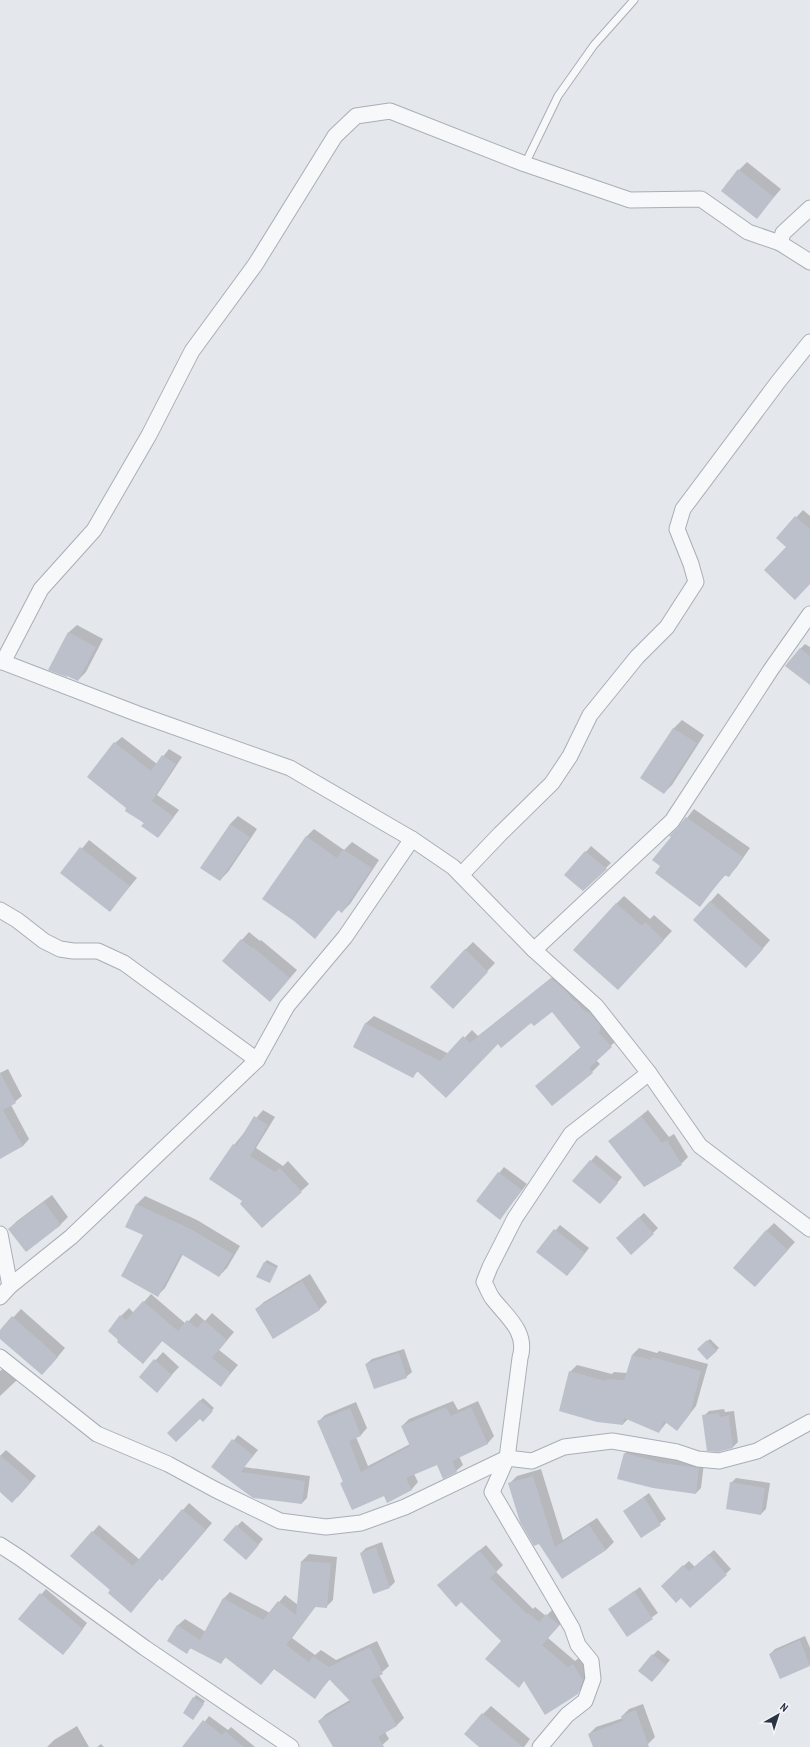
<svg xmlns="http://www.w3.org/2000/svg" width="810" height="1747" viewBox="0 0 810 1747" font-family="'Archivo Narrow',sans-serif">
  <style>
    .shadow { fill: #0003 }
    .building { fill: #bbc0ca }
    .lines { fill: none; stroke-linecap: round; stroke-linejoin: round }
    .lane-casing { stroke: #a9aeb7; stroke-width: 9 }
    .street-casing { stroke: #a9aeb7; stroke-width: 17 }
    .lane { stroke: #f7f8fa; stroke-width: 7 }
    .street { stroke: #f7f8fa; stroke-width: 15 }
  </style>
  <rect width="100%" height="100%" fill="#e4e7ec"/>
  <!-- shadow -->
  <g class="shadow">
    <polygon points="747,162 781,189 756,218 739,170"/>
    <polygon points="803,510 810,516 810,583 787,547 777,538"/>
    <polygon points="77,625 103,639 86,672 78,680 69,632"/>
    <polygon points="805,644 810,647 810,684 800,649"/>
    <polygon points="682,720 704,735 672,785 664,793 642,778 674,728"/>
    <polygon points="122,737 157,764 169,749 182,757 157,795 179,810 158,837 128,808 115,743"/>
    <polygon points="694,809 750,848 736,868 728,876 726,874 699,906 661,866 680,827"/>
    <polygon points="238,816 257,829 228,872 220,880 230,824"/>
    <polygon points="314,829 344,850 352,842 379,860 350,904 342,912 339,909 315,938 306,837"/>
    <polygon points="89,840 137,878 110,910 62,873"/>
    <polygon points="591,846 611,863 583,890 566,875"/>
    <polygon points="718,893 770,940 754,959 694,920"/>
    <polygon points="624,896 650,919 654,915 672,931 625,981 616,904"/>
    <polygon points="249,932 260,941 261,940 297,970 270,1001 223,961"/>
    <polygon points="473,942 495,963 461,999 465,950"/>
    <polygon points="560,971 619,1038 596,1060 600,1064 592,1072 536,1086 581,1047 553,1011 532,1021 498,1042 418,1071 413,1076 354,1047 366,1023 374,1016 449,1054 472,1030 478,1036"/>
    <polygon points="8,1069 22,1096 11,1105 29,1139 23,1146 0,1158 0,1073"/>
    <polygon points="263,1110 275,1117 256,1148 283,1166 288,1161 309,1184 262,1227 244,1201 234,1145"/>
    <polygon points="648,1110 669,1137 674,1134 688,1157 681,1164 609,1142"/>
    <polygon points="596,1155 622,1177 605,1198 574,1181"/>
    <polygon points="504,1167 527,1184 500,1218 477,1201"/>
    <polygon points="52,1195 68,1217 60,1225 9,1229 17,1221"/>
    <polygon points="145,1196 197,1220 240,1246 227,1268 219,1276 183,1254 165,1288 157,1296 145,1235 127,1227 137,1204"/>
    <polygon points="644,1213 658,1228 653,1233 622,1233"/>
    <polygon points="774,1223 795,1242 755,1286 766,1231"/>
    <polygon points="560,1225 589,1248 572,1270 538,1252"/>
    <polygon points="267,1260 278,1266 269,1282 264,1263"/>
    <polygon points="310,1274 327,1302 319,1310 256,1309 264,1302"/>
    <polygon points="151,1294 186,1324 196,1313 205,1321 212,1313 234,1332 219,1350 238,1365 221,1385 163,1340 150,1355 121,1316 129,1308 134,1313"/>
    <polygon points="21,1309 65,1348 50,1366 0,1338 0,1332"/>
    <polygon points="710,1339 719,1348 707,1359 699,1349"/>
    <polygon points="639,1348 657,1353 659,1351 708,1364 696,1406 677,1430 667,1422 659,1432 628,1419 623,1424 570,1372 577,1365 612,1374 614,1372 627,1373 632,1355"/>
    <polygon points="404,1349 412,1372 406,1377 366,1364 372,1359"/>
    <polygon points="163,1352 179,1367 164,1383 140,1377"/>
    <polygon points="5,1367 17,1380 0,1396 0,1371"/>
    <polygon points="203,1398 214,1408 203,1420 200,1417 168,1433"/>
    <polygon points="453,1401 458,1410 478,1401 494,1436 488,1443 459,1456 463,1465 456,1471 438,1464 414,1474 418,1482 412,1489 388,1502 384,1495 341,1484 343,1481 319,1421 325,1415 356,1402 367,1428 361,1435 356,1437 368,1466 410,1444 402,1426 409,1419"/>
    <polygon points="724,1409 725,1412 734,1411 738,1442 733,1447 704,1416 709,1411"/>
    <polygon points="238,1435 258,1450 244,1467 310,1476 307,1498 302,1503 213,1467"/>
    <polygon points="630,1448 668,1458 704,1463 701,1488 696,1493 625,1453"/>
    <polygon points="6,1450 36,1476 18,1497 0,1491 0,1456"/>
    <polygon points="541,1469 563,1540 597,1518 614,1542 606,1550 562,1578 509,1484 517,1476"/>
    <polygon points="736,1478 770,1483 766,1509 761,1514 731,1483"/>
    <polygon points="649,1493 666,1519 641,1537 624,1511"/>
    <polygon points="189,1503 212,1523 169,1573 162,1580 160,1578 137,1605 112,1590 72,1556 99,1525 140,1560"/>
    <polygon points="242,1521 263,1539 251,1554 237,1526"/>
    <polygon points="382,1542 395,1582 390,1587 361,1553 366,1548"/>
    <polygon points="486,1545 503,1565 496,1572 533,1609 535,1607 546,1616 553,1609 565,1619 548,1638 575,1661 579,1658 589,1673 584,1686 577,1693 502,1641 445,1579"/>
    <polygon points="714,1550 731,1569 690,1607 682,1597 662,1586 689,1561 695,1567"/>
    <polygon points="309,1554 337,1557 333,1600 326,1607 316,1606 292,1638 315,1655 321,1650 336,1660 377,1641 389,1666 379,1675 404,1718 397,1725 385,1732 389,1739 380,1747 348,1747 319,1721 326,1714 350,1700 330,1679 315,1697 274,1669 261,1684 226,1657 221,1663 191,1648 187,1652 168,1641 178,1625 185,1619 206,1632 223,1599 230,1592 270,1613 285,1595 298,1605 302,1561"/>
    <polygon points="640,1587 658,1613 627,1635 609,1610"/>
    <polygon points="46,1589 87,1623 68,1649 20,1619"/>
    <polygon points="805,1636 810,1648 810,1665 780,1677 770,1654 775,1649"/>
    <polygon points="658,1650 670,1660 657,1676 653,1655"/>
    <polygon points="196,1695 205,1701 193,1719 194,1698"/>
    <polygon points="643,1704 655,1737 648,1744 638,1747 594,1747 589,1734 596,1727 623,1718 622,1716 629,1709"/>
    <polygon points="491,1706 530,1739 524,1747 481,1747 483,1714"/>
    <polygon points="209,1716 228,1730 231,1727 255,1747 186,1747"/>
    <polygon points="77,1726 89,1747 47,1747 54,1740"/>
    <polygon points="101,1744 104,1747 97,1747"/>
  </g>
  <!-- building -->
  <g class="building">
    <polygon points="738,169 774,197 757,219 721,191"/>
    <polygon points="795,516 810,529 810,584 795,600 764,570 786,547 776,538"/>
    <polygon points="68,632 96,647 78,681 67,676 67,677 48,670"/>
    <polygon points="800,648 810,656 810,685 785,666"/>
    <polygon points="673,728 697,743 664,794 640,778"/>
    <polygon points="114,742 151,771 162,755 176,764 152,801 174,817 158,838 141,826 144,823 125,811 126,808 87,777"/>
    <polygon points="686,817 743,857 729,877 724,875 700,907 655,873 660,866 652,860 671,837 669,836 678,827"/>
    <polygon points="230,824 250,837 220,881 200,868"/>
    <polygon points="306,836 337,858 343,849 372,868 342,913 338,910 315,939 294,921 262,899"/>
    <polygon points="80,847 130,886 110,912 60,873"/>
    <polygon points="585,851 607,869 583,891 564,875"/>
    <polygon points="710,901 763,949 746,968 693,920"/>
    <polygon points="616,903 642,926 645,922 664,940 618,990 573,950"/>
    <polygon points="241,939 252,948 253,947 290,978 270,1002 222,961"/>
    <polygon points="465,949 488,972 453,1009 430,987"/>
    <polygon points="551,978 565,990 575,1002 576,1001 584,1011 590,1013 601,1026 599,1033 612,1047 589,1068 593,1073 552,1106 535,1086 581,1048 552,1012 534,1026 531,1023 501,1048 498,1044 446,1098 417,1071 413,1078 353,1047 365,1023 440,1061 463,1036 470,1043"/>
    <polygon points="0,1072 16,1103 3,1110 23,1146 0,1159"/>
    <polygon points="254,1116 268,1125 250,1156 275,1172 280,1168 302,1192 262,1228 240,1204 242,1201 209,1179 233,1144 236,1146"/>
    <polygon points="641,1116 662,1143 667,1140 682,1165 644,1187 608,1141"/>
    <polygon points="590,1160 618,1183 600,1204 572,1181"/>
    <polygon points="498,1172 522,1190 500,1220 476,1201"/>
    <polygon points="44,1202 61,1225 26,1252 8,1229"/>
    <polygon points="136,1204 189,1228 233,1254 219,1277 181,1254 158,1297 121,1276 143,1235 125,1227"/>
    <polygon points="639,1217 654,1234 631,1255 616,1238"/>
    <polygon points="554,1229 585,1253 567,1276 536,1252"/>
    <polygon points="766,1230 788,1250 755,1287 733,1268"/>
    <polygon points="264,1262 277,1268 270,1283 256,1277"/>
    <polygon points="302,1281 320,1310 273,1339 255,1309"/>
    <polygon points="143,1301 178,1331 187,1320 197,1328 204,1320 227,1340 212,1358 231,1373 221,1387 162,1341 143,1364 117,1342 118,1340 108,1331 120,1315 126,1320"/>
    <polygon points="12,1316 58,1357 42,1375 0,1339 0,1330"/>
    <polygon points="707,1340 717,1351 707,1360 697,1349"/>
    <polygon points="399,1353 407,1378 374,1389 365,1364"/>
    <polygon points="632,1355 651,1360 652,1357 701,1371 690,1414 677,1431 664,1421 659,1433 624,1418 623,1425 597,1422 559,1411 569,1371 606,1381 606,1379 624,1380"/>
    <polygon points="154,1359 172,1375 157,1393 139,1377"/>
    <polygon points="200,1400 213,1411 203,1422 200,1419 176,1442 167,1433"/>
    <polygon points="446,1407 451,1416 471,1407 488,1444 452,1461 457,1472 443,1479 437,1465 406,1478 412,1490 387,1503 384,1496 352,1510 340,1483 343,1482 317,1421 350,1408 361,1436 349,1441 361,1472 410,1446 401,1426"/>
    <polygon points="719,1413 720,1417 729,1415 733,1448 718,1452 707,1451 702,1415"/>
    <polygon points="232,1439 253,1455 241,1472 305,1481 302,1504 253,1498 211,1467"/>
    <polygon points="624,1453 662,1463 699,1468 696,1494 653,1488 617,1479"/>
    <polygon points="0,1455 31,1482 12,1503 0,1492"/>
    <polygon points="533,1476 555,1547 589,1525 606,1550 562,1579 539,1544 534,1546 520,1522 508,1483"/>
    <polygon points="730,1482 765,1488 761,1515 726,1509"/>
    <polygon points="644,1497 661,1525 641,1538 623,1511"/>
    <polygon points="182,1509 206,1530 162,1581 159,1578 131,1613 108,1593 110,1590 70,1556 92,1531 133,1566"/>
    <polygon points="236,1525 259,1545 246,1560 223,1540"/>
    <polygon points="376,1547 390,1588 373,1594 360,1553"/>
    <polygon points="479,1550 497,1572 490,1578 527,1614 528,1613 539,1622 546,1614 559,1625 542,1645 568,1667 573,1664 583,1680 578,1694 545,1715 524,1681 519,1688 485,1659 501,1641 461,1602 456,1607 437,1585"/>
    <polygon points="709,1554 727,1575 690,1608 681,1598 676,1603 661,1586 683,1565 689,1571"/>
    <polygon points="301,1561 331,1563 327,1608 315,1607 286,1645 309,1662 313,1656 329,1667 370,1647 383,1674 371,1680 397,1726 378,1737 384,1747 333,1747 318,1721 351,1702 329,1679 315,1699 274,1669 261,1685 225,1657 221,1664 190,1648 187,1654 167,1641 177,1625 200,1640 223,1598 263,1620 278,1601 296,1615"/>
    <polygon points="634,1591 653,1619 627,1637 608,1609"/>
    <polygon points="40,1593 83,1629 63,1655 18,1619"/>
    <polygon points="800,1640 810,1666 780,1679 769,1654"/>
    <polygon points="652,1654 666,1665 652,1682 638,1671"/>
    <polygon points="193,1697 204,1704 193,1720 183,1713"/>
    <polygon points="636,1710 649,1747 593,1747 588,1734 623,1721 621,1716"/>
    <polygon points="482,1713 523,1747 479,1747 464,1734"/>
    <polygon points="203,1720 222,1735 225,1731 244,1747 182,1747"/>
  </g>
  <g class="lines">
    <defs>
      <polyline id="lane" points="525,164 558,96 594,45 634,0"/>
      <g id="street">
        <polyline points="810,208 783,233 780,243 810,262"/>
        <polyline points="0,661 138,714 290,768 412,839 453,867 534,950 596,1006 649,1073 700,1146 810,1229"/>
        <polyline points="3,662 41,589 94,530 149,435 192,351 255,265 335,136 356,116 390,111 525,164 630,200 701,199 748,232 780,243"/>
        <polyline points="461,875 500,834 552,783 570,756 590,715 637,657 667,627 696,582 691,564 677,529 683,509 778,382 810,342"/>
        <polyline points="0,910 17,920 44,941 60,949 73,951 98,951 124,963 257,1060"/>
        <polyline points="534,950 672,821 772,668 810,614"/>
        <polyline points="0,1234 10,1286"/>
        <polyline points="0,1297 10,1286 71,1237 257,1060 287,1006 345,937 412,839"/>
        <polyline points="0,1357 97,1434 168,1464 216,1490 280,1521 326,1527 361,1523 405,1507 507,1458 532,1461 564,1447 612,1441 677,1452 698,1459 719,1461 757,1451 810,1422"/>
        <polyline points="0,1545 20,1558 145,1648 291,1747"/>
        <path d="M540,1747l27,-32 18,-14 8,-22 -2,-18 -13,-16 -6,-17 -80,-136 15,-34 13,-100c8,-26 -13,-41 -27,-59 -4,-5 -6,-12 -9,-17l6,-15 25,-49 56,-84 78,-61"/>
      </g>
    </defs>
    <!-- lane casing -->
    <use href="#lane" class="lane-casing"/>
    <!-- street casing -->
    <use href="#street" class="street-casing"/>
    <!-- lane -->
    <use href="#lane" class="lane"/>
    <!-- street -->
    <use href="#street" class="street"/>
  </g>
  <!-- north arrow -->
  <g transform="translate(778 1715) rotate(39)" stroke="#f4f6f9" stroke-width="3" paint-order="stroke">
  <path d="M0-3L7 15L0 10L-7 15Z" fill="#2b3445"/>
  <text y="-6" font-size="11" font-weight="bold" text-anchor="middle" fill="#2b3445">N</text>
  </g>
</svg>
